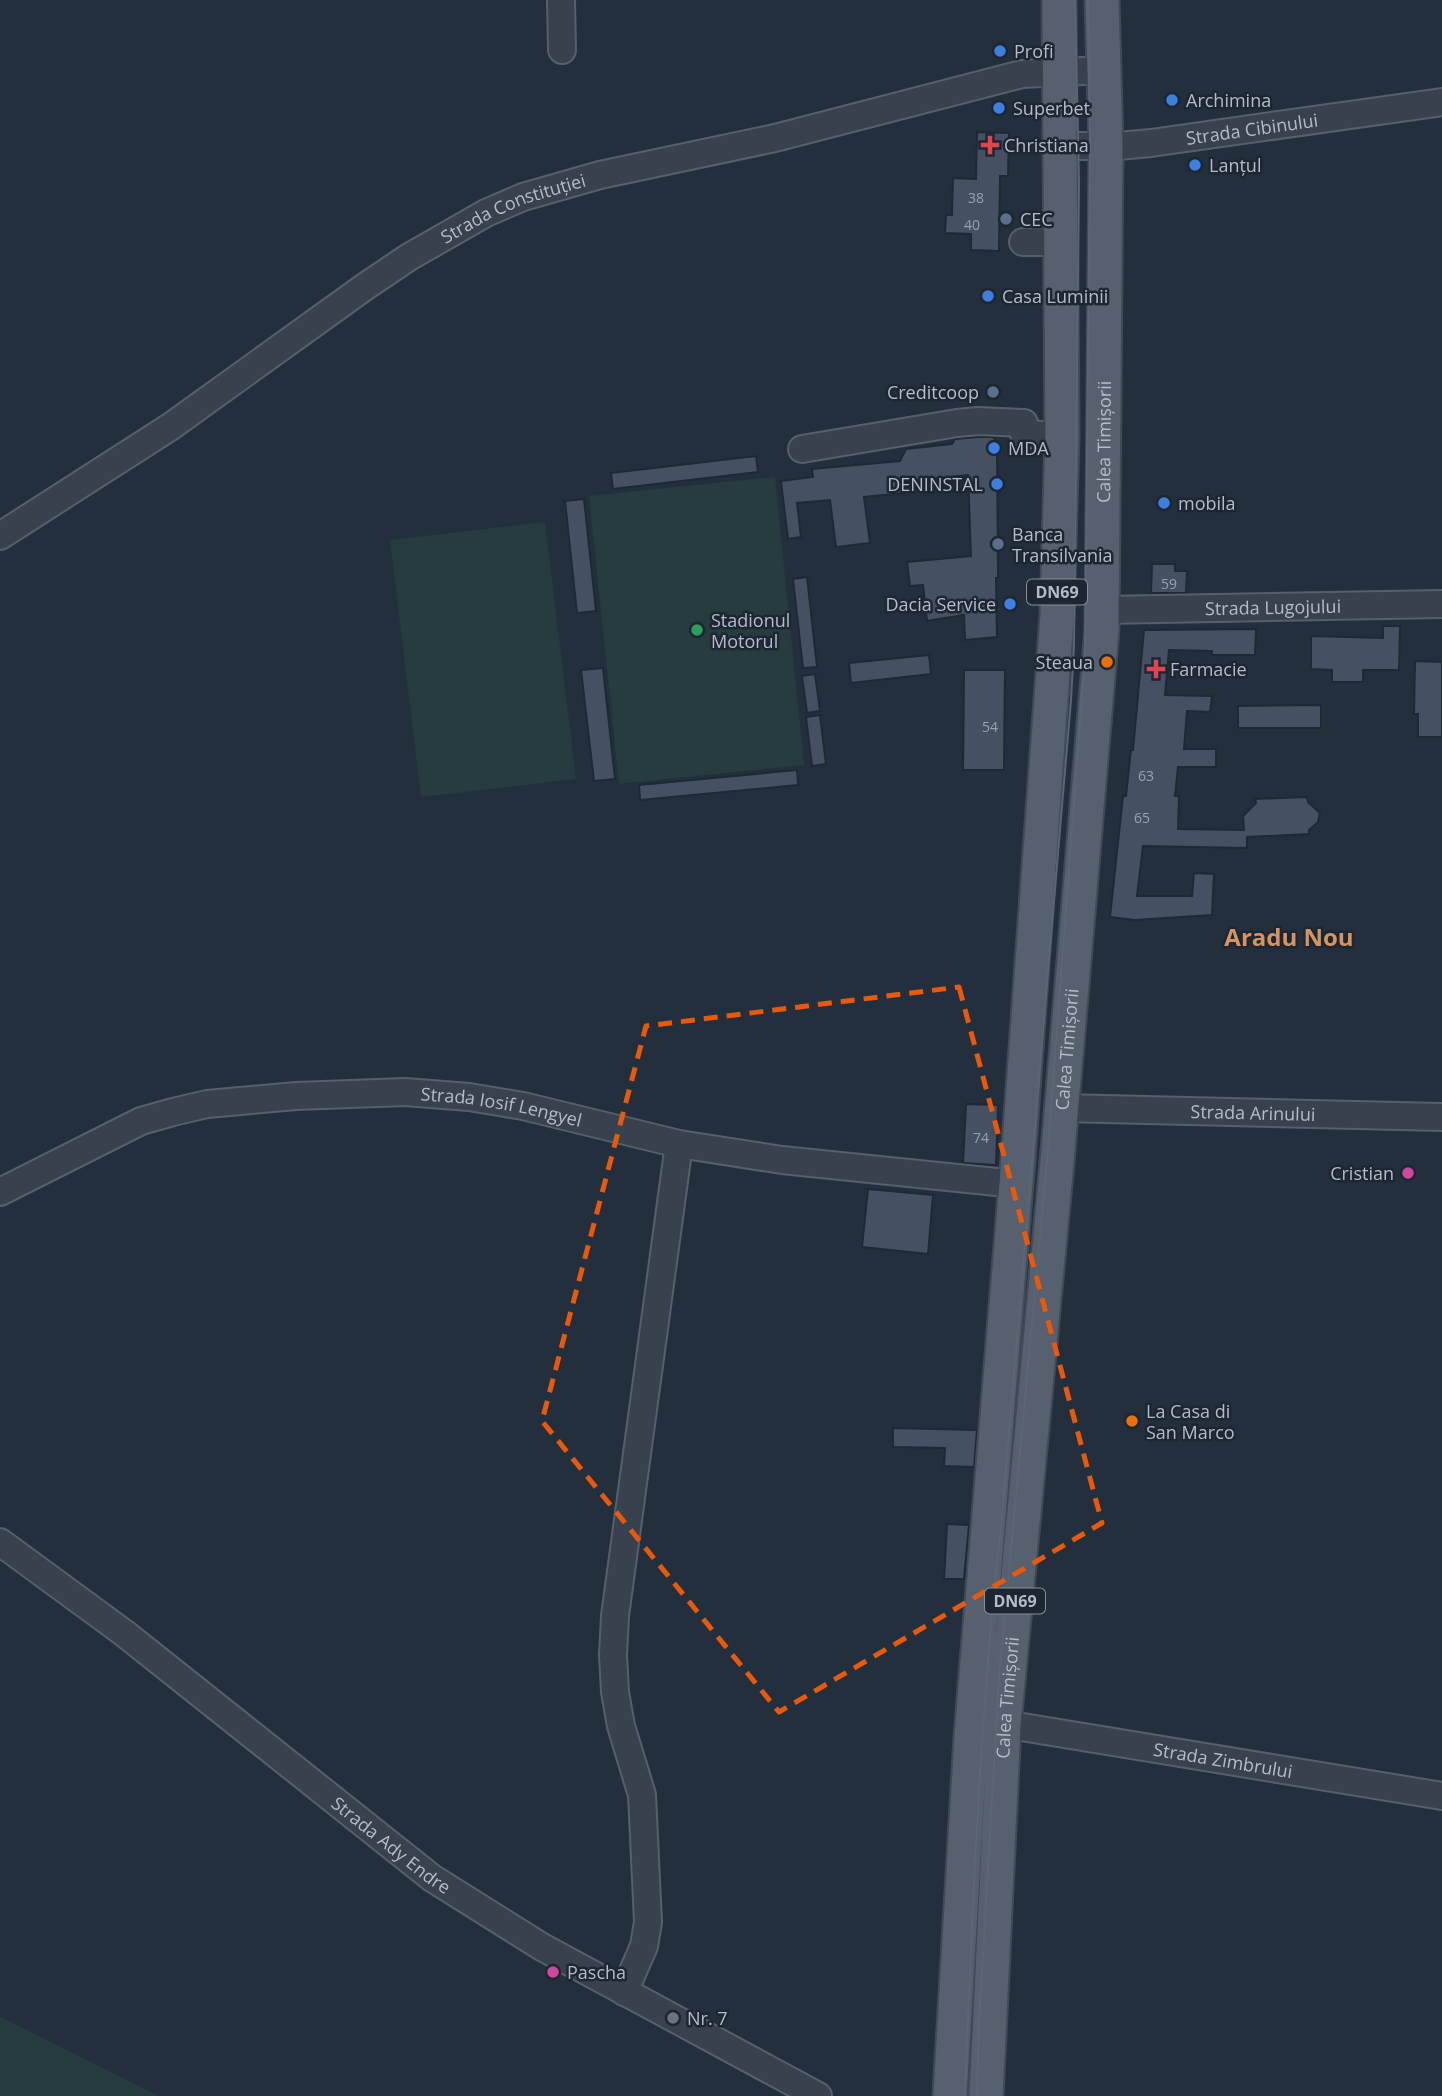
<svg xmlns="http://www.w3.org/2000/svg" width="1442" height="2096" viewBox="0 0 1442 2096" font-family="'Open Sans',sans-serif">
  <style>
    .green { fill: #263c3f }
    .building { fill: #455162; stroke: #1f2835; stroke-width: 2 }
    .lines { fill: none; stroke-linecap: round; stroke-linejoin: round }
    .minor-casing { stroke: #565f6c; stroke-width: 30 }
    .major-casing { stroke: #414a57; stroke-width: 37 }
    .minor { stroke: #38414e; stroke-width: 26 }
    .major { stroke: #56606e; stroke-width: 33 }
    .tram { stroke: #5a6575; stroke-width: 2 }
    .marked { fill: none; stroke: #e8590c; stroke-width: 5; stroke-dasharray: 14 9; stroke-linejoin: round }
    .shop-dot { fill: #3f7fe0; stroke: #1d2633; stroke-width: 2.5 }
    .health-dot { fill: #e0444e; stroke: #1d2633; stroke-width: 2.5 }
    .service-dot { fill: #5c6f8a; stroke: #1d2633; stroke-width: 2.5 }
    .leisure-dot { fill: #2e9e5b; stroke: #1d2633; stroke-width: 2.5 }
    .food-dot { fill: #e8710a; stroke: #1d2633; stroke-width: 2.5 }
    .hotel-dot { fill: #d1479c; stroke: #1d2633; stroke-width: 2.5 }
    .worship-dot { fill: #6b7280; stroke: #1d2633; stroke-width: 2.5 }
    .labels { text-anchor: middle; dominant-baseline: central; stroke-width: 5; stroke-linejoin: round; paint-order: stroke }
    .number-label { font-size: 14px; fill: #98a1af }
    .shield { fill: #1d2633; stroke: #878f9c; stroke-width: 2 }
    .shield-label { font-size: 16px; font-weight: bold; fill: #b4bcc9 }
    .poi-label { font-size: 18px; fill: #b4bcc9; stroke: #1d2633; text-anchor: start }
    .street-label { font-size: 18px; fill: #b4bcc9; stroke: #1d2633 }
    .district-label { font-size: 24px; font-weight: bold; fill: #d59563; stroke: #1d2633 }
  </style>
  <rect width="100%" height="100%" fill="#242f3e"/>
  <!-- green -->
  <g class="green">
    <polygon points="775,477 804,765 619,784 589,496"/>
    <polygon points="545,522 576,779 421,797 390,540"/>
    <polygon points="0,2017 158,2096 0,2096"/>
  </g>
  <!-- building -->
  <g class="building">
    <polygon points="977,132 1009,133 1008,176 1000,176 999,251 971,250 971,234 945,233 946,215 952,215 953,178 976,179"/>
    <polygon points="978,437 993,437 997,442 998,578 996,578 997,637 965,640 964,615 927,621 923,585 910,586 907,562 971,556 968,475 904,482 905,493 864,497 870,543 836,547 830,500 797,503 801,537 788,539 781,481 813,477 812,469 900,461 906,449 952,444 955,439"/>
    <polygon points="756,456 758,472 613,489 611,473"/>
    <polygon points="584,499 596,611 577,613 565,501"/>
    <polygon points="1152,564 1175,564 1175,571 1187,571 1186,593 1151,593"/>
    <polygon points="807,577 817,667 803,668 793,579"/>
    <polygon points="1383,626 1400,626 1399,670 1363,670 1363,682 1332,682 1332,670 1311,669 1311,636 1383,638"/>
    <polygon points="1256,629 1255,655 1212,655 1212,651 1169,650 1165,695 1212,696 1210,712 1187,711 1184,749 1216,749 1216,767 1178,767 1175,796 1179,796 1178,829 1244,830 1243,816 1256,803 1255,799 1307,797 1308,802 1320,813 1318,822 1309,830 1309,834 1247,837 1247,848 1143,846 1137,896 1192,896 1194,873 1214,874 1212,915 1135,920 1110,917 1123,796 1126,796 1131,750 1133,750 1144,630"/>
    <polygon points="929,655 931,674 851,683 849,663"/>
    <polygon points="1415,661 1442,662 1442,737 1418,737 1418,714 1414,714"/>
    <polygon points="603,668 615,779 594,781 581,670"/>
    <polygon points="964,670 1005,670 1004,770 963,770"/>
    <polygon points="815,674 820,711 807,713 802,676"/>
    <polygon points="1321,705 1321,728 1238,728 1238,706"/>
    <polygon points="820,715 826,764 812,766 806,717"/>
    <polygon points="797,770 798,785 640,800 639,785"/>
    <polygon points="966,1104 998,1105 996,1165 963,1163"/>
    <polygon points="868,1189 933,1195 928,1254 862,1247"/>
    <polygon points="893,1428 977,1430 974,1467 944,1466 945,1448 893,1447"/>
    <polygon points="947,1524 969,1525 964,1579 944,1579"/>
  </g>
  <g class="lines">
    <defs>
      <g id="minor">
        <polyline points="561,0 562,50"/>
        <path id="s1" d="M1061,146h57l33,-3 291,-41"/>
        <polyline points="1023,242 1062,242"/>
        <polyline points="1024,434 1062,436"/>
        <polyline points="802,449 957,423 978,421 1024,423"/>
        <path id="s2" d="M0,536l170,-109 196,-141 43,-29 77,-44 37,-16 77,-22 175,-37 247,-64 82,-4"/>
        <path id="s3" d="M1103,610l339,-6"/>
        <path id="s4" d="M1062,1108l380,9"/>
        <path id="s5" d="M0,1192l141,-71 32,-9 34,-8 89,-8 109,-4 64,5 54,9 156,38 103,16 234,24"/>
        <path id="s6" d="M0,1542l124,91 308,245 110,69 276,149"/>
        <path id="s7" d="M1004,1724l438,72"/>
        <polyline points="624,1992 644,1946 648,1922 642,1795 621,1726 615,1692 613,1655 615,1616 679,1144"/>
      </g>
      <g id="major">
        <polyline points="950,2096 971,1737 1018,1159 1057,616 1062,436 1059,0"/>
        <path id="s8" d="M986,2096l18,-372 53,-562 45,-533 4,-483 -4,-146"/>
      </g>
    </defs>
    <!-- minor casing -->
    <use href="#minor" class="minor-casing"/>
    <!-- major casing -->
    <use href="#major" class="major-casing"/>
    <!-- minor -->
    <use href="#minor" class="minor"/>
    <!-- major -->
    <use href="#major" class="major"/>
    <!-- tram -->
    <g class="tram">
      <path d="M965,2096c5,-131 10,-262 20,-393 4,-55 7,-110 15,-165l71,-838 3,-55 5,-462 -4,-183"/>
      <polyline points="977,2096 979,2023 999,1678 1047,1161 1085,657 1090,146 1088,0"/>
    </g>
  </g>
  <!-- marked area -->
  <path class="marked" d="M959,987l143,536 -323,189 -237,-291 104,-395z"/>
  <!-- markers -->
  <g class="shop-dot">
    <circle cx="1000" cy="51" r="7"/>
    <circle cx="1172" cy="100" r="7"/>
    <circle cx="999" cy="108" r="7"/>
    <circle cx="1195" cy="165" r="7"/>
    <circle cx="988" cy="296" r="7"/>
    <circle cx="994" cy="448" r="7"/>
    <circle cx="997" cy="484" r="7"/>
    <circle cx="1164" cy="503" r="7"/>
    <circle cx="1010" cy="604" r="7"/>
  </g>
  <g class="health-dot">
    <path d="M986.5 134.5h7v7h7v7h-7v7h-7v-7h-7v-7h7z"/>
    <path d="M1152.5 658.5h7v7h7v7h-7v7h-7v-7h-7v-7h7z"/>
  </g>
  <g class="service-dot">
    <circle cx="1006" cy="219" r="7"/>
    <circle cx="993" cy="392" r="7"/>
    <circle cx="998" cy="544" r="7"/>
  </g>
  <circle class="leisure-dot" cx="697" cy="630" r="7"/>
  <g class="food-dot">
    <circle cx="1107" cy="662" r="7"/>
    <circle cx="1132" cy="1421" r="7"/>
  </g>
  <g class="hotel-dot">
    <circle cx="1408" cy="1173" r="7"/>
    <circle cx="553" cy="1972" r="7"/>
  </g>
  <circle class="worship-dot" cx="673" cy="2018" r="7"/>
  <g class="labels">
    <!-- number labels -->
    <g class="number-label">
      <text x="976" y="197">38</text>
      <text x="972" y="224">40</text>
      <text x="1169" y="583">59</text>
      <text x="990" y="726">54</text>
      <text x="1146" y="775">63</text>
      <text x="1142" y="817">65</text>
      <text x="981" y="1137">74</text>
    </g>
    <!-- shield labels -->
    <g class="shield">
      <rect x="1027" y="579.5" width="60" height="25" rx="5"/>
      <rect x="985" y="1588.5" width="60" height="25" rx="5"/>
    </g>
    <g class="shield-label">
      <text x="1057" y="592">DN69</text>
      <text x="1015" y="1601">DN69</text>
    </g>
    <!-- poi labels -->
    <g class="poi-label">
      <text x="1014" y="51">Profi</text>
      <text x="1186" y="100">Archimina</text>
      <text x="1013" y="108">Superbet</text>
      <text x="1004" y="145">Christiana</text>
      <text x="1209" y="165">Lanțul</text>
      <text x="1020" y="219">CEC</text>
      <text x="1002" y="296">Casa Luminii</text>
      <text x="979" y="392" text-anchor="end">Creditcoop</text>
      <text x="1008" y="448">MDA</text>
      <text x="983" y="484" text-anchor="end">DENINSTAL</text>
      <text x="1178" y="503">mobila</text>
      <text x="1012" y="534">Banca<tspan x="1012" dy="21">Transilvania</tspan></text>
      <text x="996" y="604" text-anchor="end">Dacia Service</text>
      <text x="711" y="620">Stadionul<tspan x="711" dy="21">Motorul</tspan></text>
      <text x="1093" y="662" text-anchor="end">Steaua</text>
      <text x="1170" y="669">Farmacie</text>
      <text x="1394" y="1173" text-anchor="end">Cristian</text>
      <text x="1146" y="1411">La Casa di<tspan x="1146" dy="21">San Marco</tspan></text>
      <text x="567" y="1972">Pascha</text>
      <text x="687" y="2018">Nr. 7</text>
    </g>
    <!-- street labels -->
    <g class="street-label">
      <text stroke="none"><textPath href="#s1" startOffset="192">Strada Cibinului</textPath></text>
      <text stroke="none"><textPath href="#s2" startOffset="611">Strada Constituției</textPath></text>
      <text stroke="none"><textPath href="#s8" startOffset="1659">Calea Timișorii</textPath></text>
      <text stroke="none"><textPath href="#s3" startOffset="170">Strada Lugojului</textPath></text>
      <text stroke="none"><textPath href="#s8" startOffset="1050">Calea Timișorii</textPath></text>
      <text stroke="none"><textPath href="#s5" startOffset="522">Strada Iosif Lengyel</textPath></text>
      <text stroke="none"><textPath href="#s4" startOffset="191">Strada Arinului</textPath></text>
      <text stroke="none"><textPath href="#s8" startOffset="399">Calea Timișorii</textPath></text>
      <text stroke="none"><textPath href="#s7" startOffset="222">Strada Zimbrului</textPath></text>
      <text stroke="none"><textPath href="#s6" startOffset="495">Strada Ady Endre</textPath></text>
    </g>
    <!-- district labels -->
    <g class="district-label">
      <text x="1289" y="936">Aradu Nou</text>
    </g>
  </g>
</svg>
